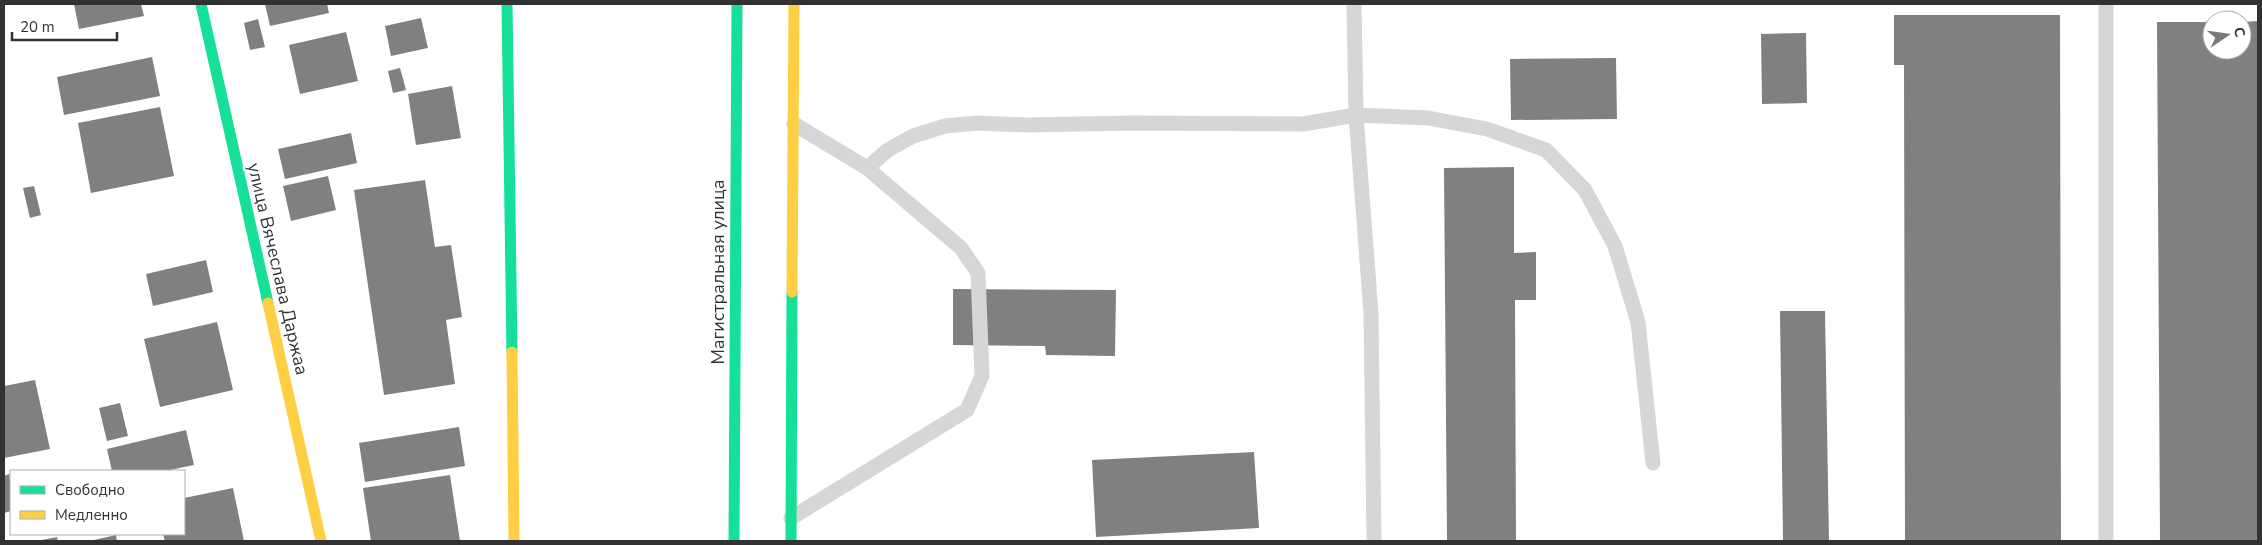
<svg xmlns="http://www.w3.org/2000/svg" width="2262" height="545" viewBox="0 0 2262 545" font-family="'Nunito Sans',sans-serif">
  <style>
    .building { fill: #808080 }
    .lines { fill: none; stroke-linecap: round; stroke-linejoin: round }
    .lane { stroke: #d6d6d6; stroke-width: 15 }
    .fast { stroke: #16e098; stroke-width: 11 }
    .slow { stroke: #ffcf43; stroke-width: 11 }
    .labels { text-anchor: middle; dominant-baseline: central; stroke-width: 5; stroke-linejoin: round; paint-order: stroke }
    .street-label { font-size: 18px; fill: #323232; stroke: #fff }
  </style>
  <rect width="100%" height="100%" fill="#fff"/>
  <!-- building -->
  <g class="building">
    <polygon points="74,4 141,4 144,16 79,29"/>
    <polygon points="265,4 327,4 329,13 270,26"/>
    <polygon points="1894,15 2060,15 2061,541 1905,541 1904,65 1894,65"/>
    <polygon points="421,18 428,48 391,56 385,26"/>
    <polygon points="258,19 265,47 250,50 244,23"/>
    <polygon points="2258,21 2258,541 2160,541 2157,22 2212,22 2212,50 2242,50 2242,22"/>
    <polygon points="346,32 358,81 300,94 289,45"/>
    <polygon points="1806,33 1807,103 1762,104 1761,34"/>
    <polygon points="152,57 160,96 64,115 57,77"/>
    <polygon points="1616,58 1617,119 1511,120 1510,59"/>
    <polygon points="400,68 406,90 393,93 388,71"/>
    <polygon points="452,86 461,138 416,145 408,94"/>
    <polygon points="160,107 174,176 91,193 78,123"/>
    <polygon points="351,133 357,163 285,179 278,149"/>
    <polygon points="1514,167 1514,253 1536,252 1536,300 1515,300 1516,541 1447,541 1444,168"/>
    <polygon points="328,176 336,210 291,221 283,186"/>
    <polygon points="425,180 435,247 451,245 462,317 446,320 455,384 384,395 354,190"/>
    <polygon points="34,186 41,215 30,218 23,188"/>
    <polygon points="206,260 213,292 153,306 146,274"/>
    <polygon points="953,289 1116,290 1115,356 1046,355 1045,346 953,345"/>
    <polygon points="1780,311 1825,311 1829,541 1783,541"/>
    <polygon points="217,322 233,390 160,407 144,339"/>
    <polygon points="35,380 50,449 4,458 4,386"/>
    <polygon points="120,403 128,436 107,441 99,408"/>
    <polygon points="459,427 465,466 365,482 359,443"/>
    <polygon points="186,430 194,465 165,471 112,471 107,449"/>
    <polygon points="1254,452 1259,528 1096,537 1092,460"/>
    <polygon points="9,474 11,486 11,511 4,513 4,476"/>
    <polygon points="450,475 460,541 371,541 363,488"/>
    <polygon points="233,488 244,541 165,541 163,534 184,534 184,498"/>
    <polygon points="116,535 117,541 94,541 94,540"/>
    <polygon points="57,537 58,541 42,541 42,540"/>
  </g>
  <g class="lines">
    <!-- lane -->
    <g class="lane">
      <polyline points="1354,4 1356,115 1371,313 1374,541"/>
      <polyline points="867,168 888,150 913,136 945,126 977,123 1026,125 1132,123 1303,124 1356,115 1428,118 1487,129 1546,150 1585,190 1615,246 1638,322 1653,463"/>
      <polyline points="791,518 967,410 982,376 978,273 961,248 867,168 794,124"/>
      <polyline points="2106,541 2106,4"/>
    </g>
    <!-- fast -->
    <g class="fast">
      <polyline points="201,4 268,303"/>
      <polyline points="507,4 512,352"/>
      <polyline points="734,541 737,4"/>
      <polyline points="791,541 792,292"/>
    </g>
    <!-- slow -->
    <g class="slow">
      <polyline points="792,292 794,4"/>
      <polyline points="268,303 321,541"/>
      <polyline points="512,352 514,541"/>
    </g>
  </g>
  <g class="labels">
    <!-- street labels -->
    <g class="street-label">
      <text transform="translate(278 269) rotate(77)">улица Вячеслава Даржаа</text>
      <text transform="translate(718 272) rotate(-90)">Магистральная улица</text>
    </g>
  </g>
  <!-- border -->
  <rect width="2262" height="545" fill="none" stroke="#323232" stroke-width="10"/>
  <!-- legend -->
  <rect x="10" y="470" width="175" height="65" fill="#ffffff" stroke="#adadad"/>
  <rect x="20" y="486" width="25" height="8" fill="#16e098" stroke="#adadad"/>
  <text x="55" y="495" font-size="15" fill="#323232">Свободно</text>
  <rect x="20" y="511" width="25" height="8" fill="#ffcf43" stroke="#adadad"/>
  <text x="55" y="520" font-size="15" fill="#323232">Медленно</text>
  <!-- north arrow -->
  <g transform="translate(2227 35) rotate(77)"><circle r="24" fill="#ffffff" stroke="#adadad"/>
  <path d="M0-4L9 19L0 12L-9 19Z" fill="#7a7a7a"/>
  <text y="-8" font-size="14" font-weight="bold" text-anchor="middle" fill="#323232">С</text>
  </g>
  <!-- scale -->
  <path d="M12 32v8h105v-8" fill="none" stroke="#323232" stroke-width="2.5"/>
  <text x="20" y="32" font-size="15" fill="#323232" stroke="#ffffff" stroke-width="4" paint-order="stroke">20 m</text>
</svg>
